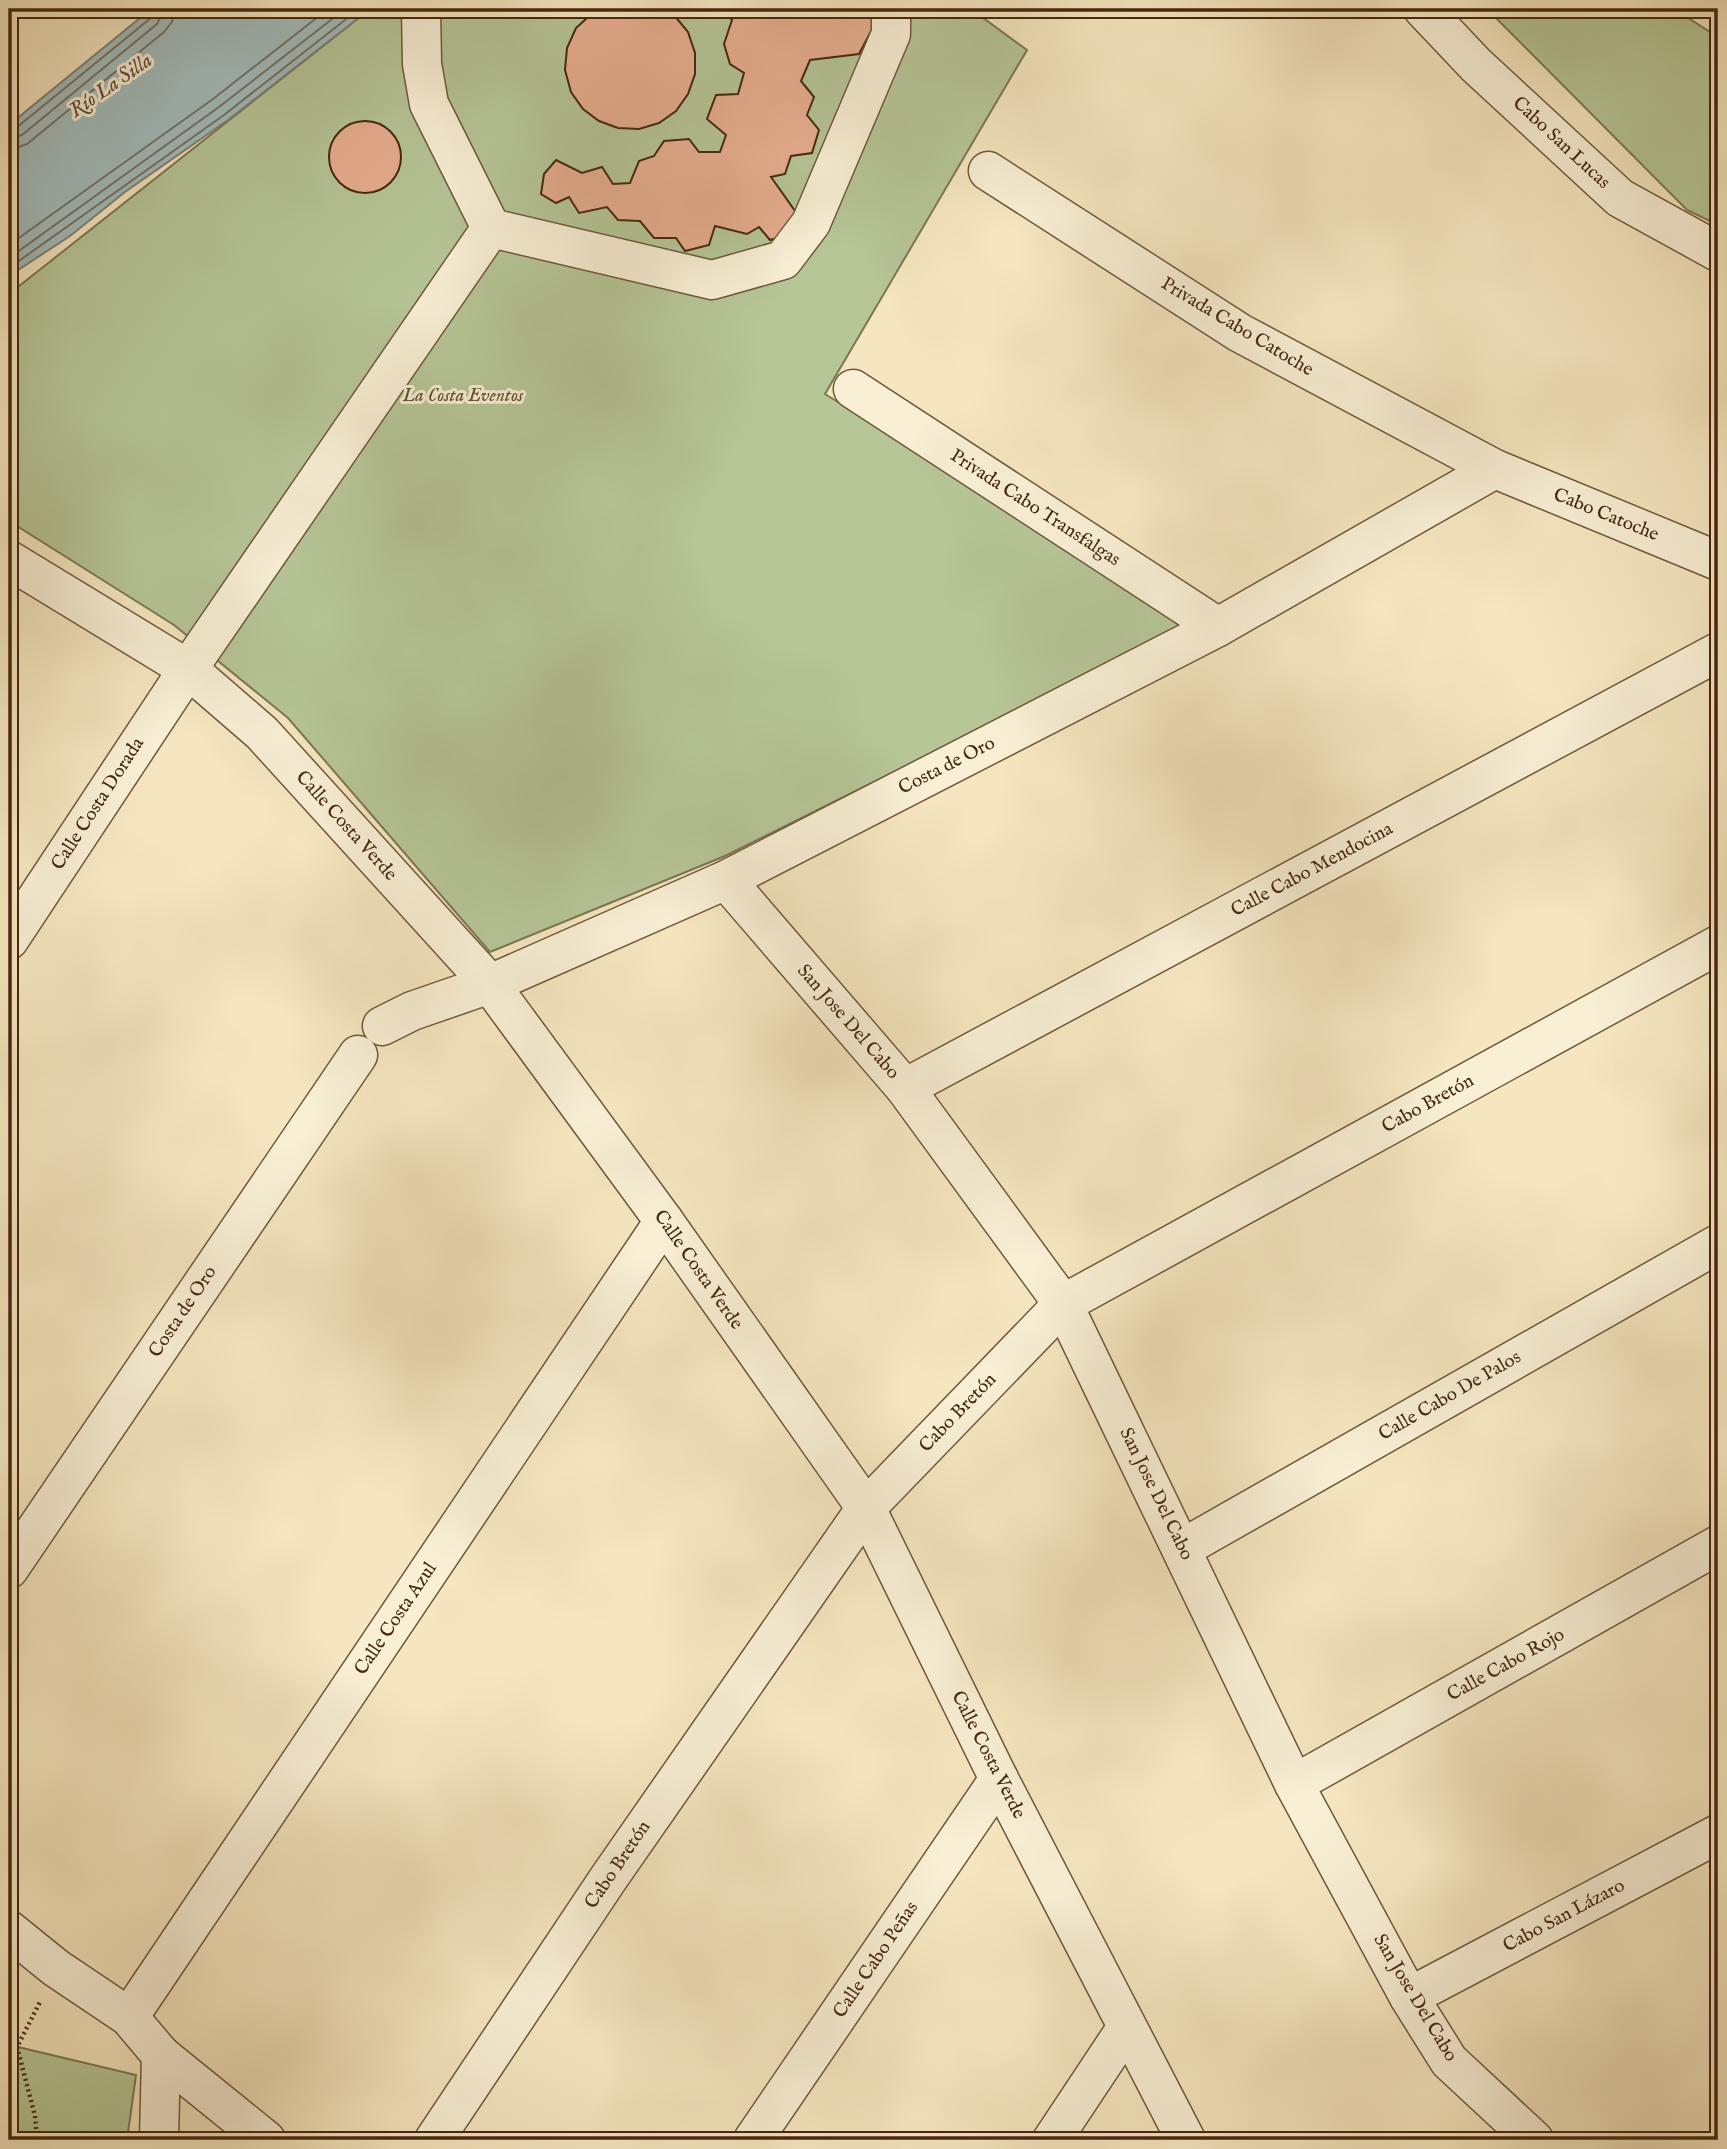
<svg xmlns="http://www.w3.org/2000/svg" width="1727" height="2149" viewBox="0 0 1727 2149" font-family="'IM FELL English',serif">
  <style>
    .green { fill: #b6c697; stroke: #7e7753; stroke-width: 2 }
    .water { fill: #a2bdbd; stroke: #7d8177; stroke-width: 2 }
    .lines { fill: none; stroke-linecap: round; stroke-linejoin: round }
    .shore { stroke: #747266; stroke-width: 2 }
    .building { fill: #e7ae90; stroke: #45280f; stroke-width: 2 }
    .minor-casing { stroke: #71583b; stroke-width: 41 }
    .path { stroke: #45280f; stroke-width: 4.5; stroke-dasharray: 2 3.5; stroke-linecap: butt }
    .minor { stroke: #f8efd5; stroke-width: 38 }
    .labels { text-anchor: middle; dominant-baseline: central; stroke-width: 6; stroke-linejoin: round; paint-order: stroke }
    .street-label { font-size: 19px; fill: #45280f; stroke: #f8efd5 }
    .park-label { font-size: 19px; font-style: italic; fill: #615031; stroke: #f8efd5 }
    .water-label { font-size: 21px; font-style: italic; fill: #5c4d3a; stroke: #f8efd5 }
  </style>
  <rect width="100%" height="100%" fill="#f5e6bf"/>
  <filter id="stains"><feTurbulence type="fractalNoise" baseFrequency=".00286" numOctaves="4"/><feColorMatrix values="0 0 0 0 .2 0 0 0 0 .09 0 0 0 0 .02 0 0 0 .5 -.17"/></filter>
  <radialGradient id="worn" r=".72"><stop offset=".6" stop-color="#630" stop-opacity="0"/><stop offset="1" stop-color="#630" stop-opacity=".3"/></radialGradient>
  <!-- green -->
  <g class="green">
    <polygon points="370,9 971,9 1027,50 825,394 1193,623 725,856 490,952 288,718 174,625 9,521 9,294"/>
    <polygon points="1487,9 1674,9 1718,37 1718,225 1687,210"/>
    <polygon points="9,2040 18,2047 136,2075 127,2140 9,2140"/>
  </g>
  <!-- water -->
  <polygon class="water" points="151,9 370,9 228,120 125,192 70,236 9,276 9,125"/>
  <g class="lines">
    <!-- shore -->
    <g class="shore">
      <polyline points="9,130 16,128 152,17 155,9"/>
      <polyline points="9,139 22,135 157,24 164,9"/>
      <polyline points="9,150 27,144 164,32 172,22 174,9"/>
      <polyline points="9,245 213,99 328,9"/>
      <polyline points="9,258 219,107 345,9"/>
      <polyline points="9,268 224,115 359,9"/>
    </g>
  </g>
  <!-- building -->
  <g class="building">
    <polygon points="597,9 664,9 674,15 688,32 695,53 695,74 688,94 676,111 659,123 639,129 618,128 599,121 583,109 571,92 565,70 567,48 576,28"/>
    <polygon points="703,9 866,9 877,20 859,54 810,60 801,81 814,97 807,115 819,130 812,153 791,156 785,174 771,177 800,218 797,233 770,240 759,227 747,234 715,226 709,245 685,251 676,238 654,238 640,221 618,220 607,207 579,213 569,197 556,203 541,194 544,174 556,160 582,173 602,167 613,184 630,183 639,161 654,156 664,141 689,139 699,152 720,152 726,135 707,119 716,95 738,94 744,73 730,64 724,44 732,20 723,9"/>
    <circle cx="365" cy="157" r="36"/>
  </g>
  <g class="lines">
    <defs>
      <g id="minor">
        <polyline points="421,9 422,64 429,104 491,228"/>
        <polyline points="1423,9 1476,65 1620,198 1718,252"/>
        <polyline points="988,171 1240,333 1495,469 1718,561"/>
        <polyline points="491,228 712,280 783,260 811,223 891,34 891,9"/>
        <polyline points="853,389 1218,627"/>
        <polyline points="9,560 188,669 262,733 490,984 664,1221 866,1508 999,1779 1186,2140"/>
        <polyline points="726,880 905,1088 1063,1304 1294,1784 1409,1997 1449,2061 1534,2140"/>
        <polyline points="9,940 188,669 491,228"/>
        <polyline points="382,1026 412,1011 490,984 726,880 1218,627 1495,469"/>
        <polyline points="905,1088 1718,652"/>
        <polyline points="1183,1548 1718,1244"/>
        <polyline points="9,1569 358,1055"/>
        <polyline points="1294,1784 1718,1545"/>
        <polyline points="9,1930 56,1968 129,2017 161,2055 266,2140"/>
        <polyline points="1409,1997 1718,1834"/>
        <polyline points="129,2017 664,1221"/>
        <polyline points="159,2140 161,2055"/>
        <polyline points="434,2140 608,1879 866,1508 1063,1304 1718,945"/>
        <polyline points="753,2140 999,1779"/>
        <polyline points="1052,2140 1127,2027"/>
      </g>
    </defs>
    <!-- minor casing -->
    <use href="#minor" class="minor-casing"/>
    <!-- path -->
    <polyline class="path" points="37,2140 35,2116 17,2047 40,2002"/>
    <!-- minor -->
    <use href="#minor" class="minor"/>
  </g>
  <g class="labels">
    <!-- street labels -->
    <g class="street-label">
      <text transform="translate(1561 143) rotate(43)">Cabo San Lucas</text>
      <text transform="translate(1237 327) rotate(31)">Privada Cabo Catoche</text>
      <text transform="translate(1035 508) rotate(33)">Privada Cabo Transfalgas</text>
      <text transform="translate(1606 515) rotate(22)">Cabo Catoche</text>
      <text transform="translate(947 766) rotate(-27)">Costa de Oro</text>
      <text transform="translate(98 804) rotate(-57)">Calle Costa Dorada</text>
      <text transform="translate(346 826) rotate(48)">Calle Costa Verde</text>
      <text transform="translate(1312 870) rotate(-28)">Calle Cabo Mendocina</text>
      <text transform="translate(848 1022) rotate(49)">San Jose Del Cabo</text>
      <text transform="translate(1428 1104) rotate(-29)">Cabo Bretón</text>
      <text transform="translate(698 1270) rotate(55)">Calle Costa Verde</text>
      <text transform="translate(183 1312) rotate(-56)">Costa de Oro</text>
      <text transform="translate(1450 1396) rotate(-30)">Calle Cabo De Palos</text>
      <text transform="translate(958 1413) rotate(-46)">Cabo Bretón</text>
      <text transform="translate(1156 1494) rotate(64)">San Jose Del Cabo</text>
      <text transform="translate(396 1619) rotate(-56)">Calle Costa Azul</text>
      <text transform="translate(1506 1665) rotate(-29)">Calle Cabo Rojo</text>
      <text transform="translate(988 1755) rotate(63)">Calle Costa Verde</text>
      <text transform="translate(618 1865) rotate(-56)">Cabo Bretón</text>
      <text transform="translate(1564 1916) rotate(-28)">Cabo San Lázaro</text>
      <text transform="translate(876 1960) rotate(-56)">Calle Cabo Peñas</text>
      <text transform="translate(1415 1998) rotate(59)">San Jose Del Cabo</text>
    </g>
    <!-- park labels -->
    <g class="park-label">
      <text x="463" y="396">La Costa Eventos</text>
    </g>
    <!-- water labels -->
    <g class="water-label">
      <text transform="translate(111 86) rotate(-35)">Río La Silla</text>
    </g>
  </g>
  <!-- margin -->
  <rect width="1727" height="2149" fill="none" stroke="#f5e6bf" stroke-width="35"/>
  <rect x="10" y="10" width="1706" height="2128" fill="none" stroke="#45280f" stroke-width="3.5"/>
  <rect x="18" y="18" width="1692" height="2114" fill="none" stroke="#45280f" stroke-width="2"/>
  <rect width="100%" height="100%" filter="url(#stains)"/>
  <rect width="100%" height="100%" fill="url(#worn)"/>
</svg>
